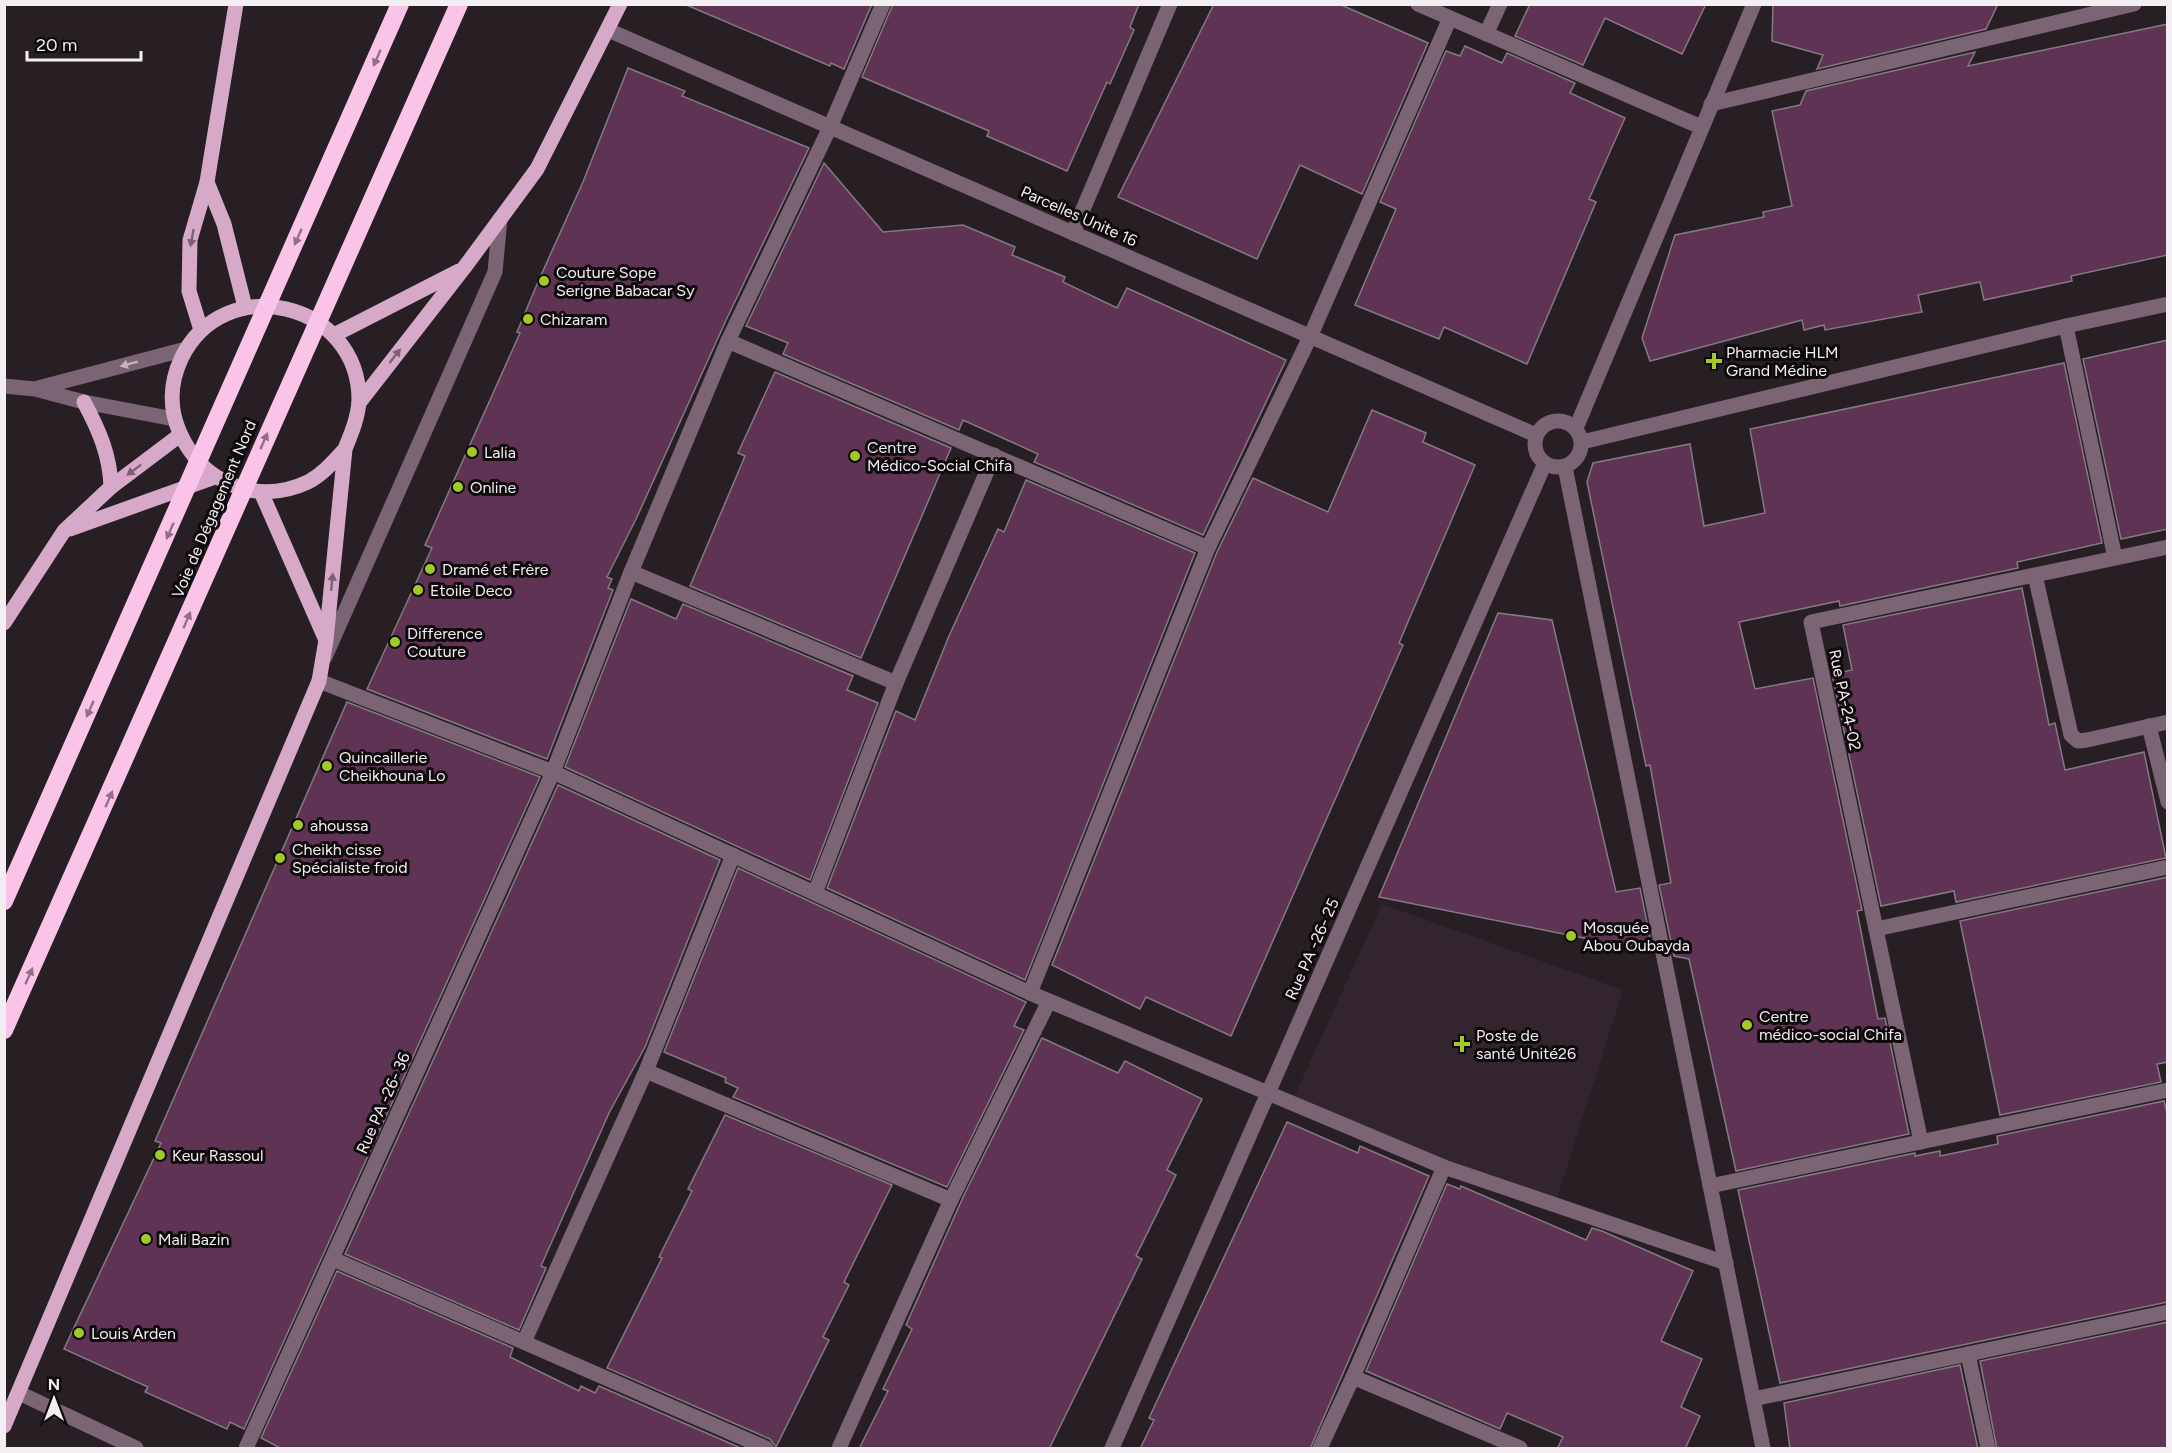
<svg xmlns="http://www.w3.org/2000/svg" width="2172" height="1453" viewBox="0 0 2172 1453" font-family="Figtree,sans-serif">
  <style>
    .built { fill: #33252e }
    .building { fill: #5f3353; stroke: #847a81; stroke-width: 1.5 }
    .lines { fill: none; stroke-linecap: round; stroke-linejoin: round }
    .minor { stroke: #7b6574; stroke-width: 15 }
    .major { stroke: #d5a9c7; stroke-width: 15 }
    .highway-bridge { stroke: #fac3e8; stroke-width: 18 }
    .oneway { fill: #907085 }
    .oneway2 { fill: #7b6173 }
    .oneway3 { fill: #c3b7bf }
    .poi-dot { fill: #a2c928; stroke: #0e0a0c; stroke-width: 2 }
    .labels { text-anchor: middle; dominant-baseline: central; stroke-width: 6; stroke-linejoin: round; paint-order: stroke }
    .street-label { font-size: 16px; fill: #f3eef1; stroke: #0e0a0c }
    .poi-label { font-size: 16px; fill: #f3eef1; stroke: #0e0a0c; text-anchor: start }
  </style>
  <rect width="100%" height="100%" fill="#271f24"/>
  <!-- built -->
  <polygon class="built" points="1382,904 1623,990 1555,1205 1294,1097"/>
  <!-- building -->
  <g class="building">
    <polygon points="684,4 872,4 844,69 831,63 830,66"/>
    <polygon points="893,4 1139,4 1130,27 1134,30 1110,84 1107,82 1067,171 987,136 989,131 862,77"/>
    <polygon points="1214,4 1339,4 1428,43 1362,194 1300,165 1257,259 1118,197"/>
    <polygon points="1530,4 1706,4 1682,54 1605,18 1583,65 1515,36"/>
    <polygon points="1773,4 1998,4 1986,29 1817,69 1823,55 1772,41"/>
    <polygon points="2168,24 2168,255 2071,276 2072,281 1984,300 1980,282 1918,295 1922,312 1825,330 1824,325 1804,330 1802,320 1650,361 1642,338 1675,235 1764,217 1763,212 1792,206 1772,111 1800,105 1806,91 1975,52 1968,66"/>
    <polygon points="1465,46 1502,63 1507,53 1575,83 1570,93 1625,118 1589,199 1596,202 1527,364 1444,327 1439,339 1355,305 1396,209 1380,202 1446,51 1460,56"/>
    <polygon points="628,68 685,91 682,96 809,148 727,318 637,517 607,577 612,579 608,588 613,590 547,759 367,689 432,548 425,545 520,333 517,332 538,282 583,182"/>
    <polygon points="824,163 883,232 963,225 1015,247 1012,255 1065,277 1063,282 1117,308 1127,288 1286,360 1203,535 1034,462 1038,454 963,420 959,430 783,354 788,343 746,326"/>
    <polygon points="2168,340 2168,529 2121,539 2083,359"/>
    <polygon points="2064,363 2102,543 2017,562 2018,568 1840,606 1839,601 1739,622 1755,689 1813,678 1862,910 1857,911 1878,1019 1885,1018 1909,1134 1736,1171 1689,959 1674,956 1659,885 1671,883 1650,765 1646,766 1587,482 1593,463 1690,444 1704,526 1765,513 1750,429"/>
    <polygon points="775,372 951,448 861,658 690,586 745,456 738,453"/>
    <polygon points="1372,410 1426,433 1423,442 1475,465 1399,643 1403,645 1231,1036 1146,997 1140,1009 1052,965 1217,552 1253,478 1328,512"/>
    <polygon points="1026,480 1195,553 1025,980 827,888 896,711 915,720 949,636 998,529 1004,532"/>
    <polygon points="2022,588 2049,725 2055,723 2065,770 2144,752 2166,858 1956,902 1954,891 1881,906 1832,674 1852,670 1843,625"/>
    <polygon points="631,599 676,619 683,604 853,676 847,690 878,703 810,880 565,767"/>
    <polygon points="1498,613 1552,620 1616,892 1640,888 1653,952 1379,897"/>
    <polygon points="347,702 540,777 244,1429 230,1422 227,1429 145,1392 148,1387 64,1349 161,1143 155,1141"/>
    <polygon points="558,785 720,860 645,1047 609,1113 541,1266 546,1268 519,1330 345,1254"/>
    <polygon points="738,868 1026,1002 1014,1026 1024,1030 947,1187 733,1097 738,1088 725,1082 726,1078 664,1052"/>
    <polygon points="2168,877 2168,1062 2157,1064 2161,1082 2000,1115 1960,921"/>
    <polygon points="1042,1038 1118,1073 1125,1061 1202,1099 1167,1170 1176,1175 1136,1256 1142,1259 1049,1449 859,1449 888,1391 883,1389 912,1329 906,1325 964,1195"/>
    <polygon points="2164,1101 2168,1117 2168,1302 1780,1383 1738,1190 1915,1153 1915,1156 1940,1151 1940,1156 1998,1144 1997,1136"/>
    <polygon points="725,1115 892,1185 844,1282 849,1285 823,1337 829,1340 776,1447 770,1439 607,1368 662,1258 659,1257 692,1191 688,1189"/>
    <polygon points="1287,1122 1358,1153 1360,1146 1429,1176 1310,1449 1140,1449 1154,1420 1149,1418"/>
    <polygon points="1447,1184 1460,1189 1461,1186 1586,1240 1592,1228 1602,1231 1693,1271 1661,1341 1702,1359 1681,1407 1700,1416 1685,1449 1557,1449 1563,1437 1507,1413 1500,1429 1366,1371"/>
    <polygon points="337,1271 513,1348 510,1357 579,1391 581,1386 595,1393 599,1386 743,1449 282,1449 261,1438"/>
    <polygon points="2168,1322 2168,1449 1997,1449 1980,1361"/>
    <polygon points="1960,1365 1978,1449 1790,1449 1784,1403"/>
  </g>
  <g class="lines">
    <!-- minor -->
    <g class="minor">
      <polyline points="1418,4 1701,127"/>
      <polyline points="608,30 1536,435"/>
      <polyline points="1486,34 1500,4"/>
      <polyline points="1711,104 2134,4"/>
      <polyline points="1073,233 1170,4"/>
      <polyline points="2066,326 2115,558"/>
      <polyline points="728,341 1208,548"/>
      <polyline points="4,386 35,389 84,402 174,419"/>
      <polyline points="38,388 186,349"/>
      <circle cx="1558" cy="444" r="23"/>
      <polyline points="1576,428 1754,4"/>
      <polyline points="1582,442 2066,326 2168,304"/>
      <polyline points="1565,467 1763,1448"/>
      <polyline points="631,572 896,683"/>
      <polyline points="2035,575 2071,735 2078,741 2087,740 2168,722"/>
      <polyline points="325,657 495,272 500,219"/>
      <polyline points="319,681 553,772 1030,993 1444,1167 1726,1263"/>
      <polyline points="2149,726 2168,802"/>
      <polyline points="815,893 896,683 994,455"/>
      <polyline points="1876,929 2168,867"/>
      <polyline points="1030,993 1208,548 1310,337 1450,18"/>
      <polyline points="646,1071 951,1200"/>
      <polyline points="1921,1142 1811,622 2168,547"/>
      <polyline points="1444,1167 1353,1377 1520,1448"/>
      <polyline points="1710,1186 2168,1090"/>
      <polyline points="333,1259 766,1448"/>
      <polyline points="524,1342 646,1071 733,855"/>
      <polyline points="1968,1354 1988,1448"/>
      <polyline points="19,1393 136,1448"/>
      <polyline points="1753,1399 2168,1312"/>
      <polyline points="246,1448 553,772 631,572 728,341 830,127 883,4"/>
      <polyline points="839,1448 951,1200 1049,1001"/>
      <polyline points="1112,1448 1545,463"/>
      <polyline points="1320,1448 1353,1377"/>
    </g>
    <!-- major -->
    <g class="major">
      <polyline points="207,182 224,224 245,307"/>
      <polyline points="201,330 189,291 190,240 207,182 236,4"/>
      <polyline points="334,335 459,271"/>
      <path d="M84,402c15,28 26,53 27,85"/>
      <polyline points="359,403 464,268 537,169 620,4"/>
      <polyline points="261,492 325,638"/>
      <polyline points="70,529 215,477"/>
      <polyline points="4,623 64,531 111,487 180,435"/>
      <path d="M4,1426l315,-745 7,-41 19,-191c6,-15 13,-31 14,-48 1,-99 -135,-132 -178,-42 -11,24 -12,50 -1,74 22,50 77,73 128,49 15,-8 26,-21 37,-33"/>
    </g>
    <!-- highway-bridge -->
    <g class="highway-bridge">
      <polyline points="4,901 400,4"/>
      <polyline points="4,1030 459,4"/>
    </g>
  </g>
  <!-- one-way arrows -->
  <defs><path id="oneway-solid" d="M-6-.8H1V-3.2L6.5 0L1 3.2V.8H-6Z" transform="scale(1.5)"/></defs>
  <g class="oneway">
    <use href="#oneway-solid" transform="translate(377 58) rotate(114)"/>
    <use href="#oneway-solid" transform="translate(298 237) rotate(114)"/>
    <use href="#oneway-solid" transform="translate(264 441) rotate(-66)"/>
    <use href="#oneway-solid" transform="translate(170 531) rotate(114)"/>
    <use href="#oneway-solid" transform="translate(187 620) rotate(-67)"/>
    <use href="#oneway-solid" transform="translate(90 709) rotate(114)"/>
    <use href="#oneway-solid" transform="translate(109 799) rotate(-66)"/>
    <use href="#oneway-solid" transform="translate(29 976) rotate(-66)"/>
  </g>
  <g class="oneway2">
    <use href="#oneway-solid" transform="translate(192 238) rotate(100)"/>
    <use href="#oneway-solid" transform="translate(395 356) rotate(-52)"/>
    <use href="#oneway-solid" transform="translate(134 470) rotate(143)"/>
    <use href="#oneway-solid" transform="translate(332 582) rotate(-84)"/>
  </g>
  <use class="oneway3" href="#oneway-solid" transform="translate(129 364) rotate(165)"/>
  <!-- markers -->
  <g class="poi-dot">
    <circle cx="544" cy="281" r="6"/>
    <circle cx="528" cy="319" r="6"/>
    <path d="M1711 352h6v6h6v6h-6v6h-6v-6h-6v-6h6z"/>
    <circle cx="472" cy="452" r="6"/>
    <circle cx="855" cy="456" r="6"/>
    <circle cx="458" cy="487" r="6"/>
    <circle cx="430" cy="569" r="6"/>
    <circle cx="418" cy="590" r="6"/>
    <circle cx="395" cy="642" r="6"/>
    <circle cx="327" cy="766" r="6"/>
    <circle cx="298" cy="825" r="6"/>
    <circle cx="280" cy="858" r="6"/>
    <circle cx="1571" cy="936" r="6"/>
    <circle cx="1747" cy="1025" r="6"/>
    <path d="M1459 1035h6v6h6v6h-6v6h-6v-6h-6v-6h6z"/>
    <circle cx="160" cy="1155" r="6"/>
    <circle cx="146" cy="1239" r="6"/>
    <circle cx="79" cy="1333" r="6"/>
  </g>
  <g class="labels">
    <!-- street labels -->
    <g class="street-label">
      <text transform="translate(1079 216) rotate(24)">Parcelles Unite 16</text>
      <text transform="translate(214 509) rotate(-67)">Voie de Dégagement Nord</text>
      <text transform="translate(1845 700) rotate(78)">Rue PA-24-02</text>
      <text transform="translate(1312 949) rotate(-66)">Rue PA -26- 25</text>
      <text transform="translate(383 1103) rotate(-66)">Rue PA -26- 36</text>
    </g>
    <!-- poi labels -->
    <g class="poi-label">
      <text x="556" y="272">Couture Sope<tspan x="556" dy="18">Serigne Babacar Sy</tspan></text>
      <text x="540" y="319">Chizaram</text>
      <text x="1726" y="352">Pharmacie HLM<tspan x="1726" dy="18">Grand Médine</tspan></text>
      <text x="867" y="447">Centre<tspan x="867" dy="18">Médico-Social Chifa</tspan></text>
      <text x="484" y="452">Lalia</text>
      <text x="470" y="487">Online</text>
      <text x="442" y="569">Dramé et Frère</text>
      <text x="430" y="590">Etoile Deco</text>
      <text x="407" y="633">Difference<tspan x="407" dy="18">Couture</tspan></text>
      <text x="339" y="757">Quincaillerie<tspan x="339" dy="18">Cheikhouna Lo</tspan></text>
      <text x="310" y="825">ahoussa</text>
      <text x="292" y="849">Cheikh cisse<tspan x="292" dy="18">Spécialiste froid</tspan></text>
      <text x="1583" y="927">Mosquée<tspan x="1583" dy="18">Abou Oubayda</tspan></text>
      <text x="1759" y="1016">Centre<tspan x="1759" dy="18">médico-social Chifa</tspan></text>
      <text x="1476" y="1035">Poste de<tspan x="1476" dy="18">santé Unité26</tspan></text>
      <text x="172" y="1155">Keur Rassoul</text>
      <text x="158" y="1239">Mali Bazin</text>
      <text x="91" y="1333">Louis Arden</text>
    </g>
  </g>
  <!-- border -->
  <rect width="2172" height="1453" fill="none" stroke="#f3eef1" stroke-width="12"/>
  <!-- north arrow -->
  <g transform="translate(54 1399)" stroke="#0e0a0c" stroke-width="4.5" paint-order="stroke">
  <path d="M0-4.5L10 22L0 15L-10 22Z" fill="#f3eef1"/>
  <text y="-9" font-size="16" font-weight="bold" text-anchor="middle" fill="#f3eef1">N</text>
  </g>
  <!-- scale -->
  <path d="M27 51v9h114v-9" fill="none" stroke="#f3eef1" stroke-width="3"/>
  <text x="36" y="51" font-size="18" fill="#f3eef1" stroke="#0e0a0c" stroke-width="4.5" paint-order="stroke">20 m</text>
</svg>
